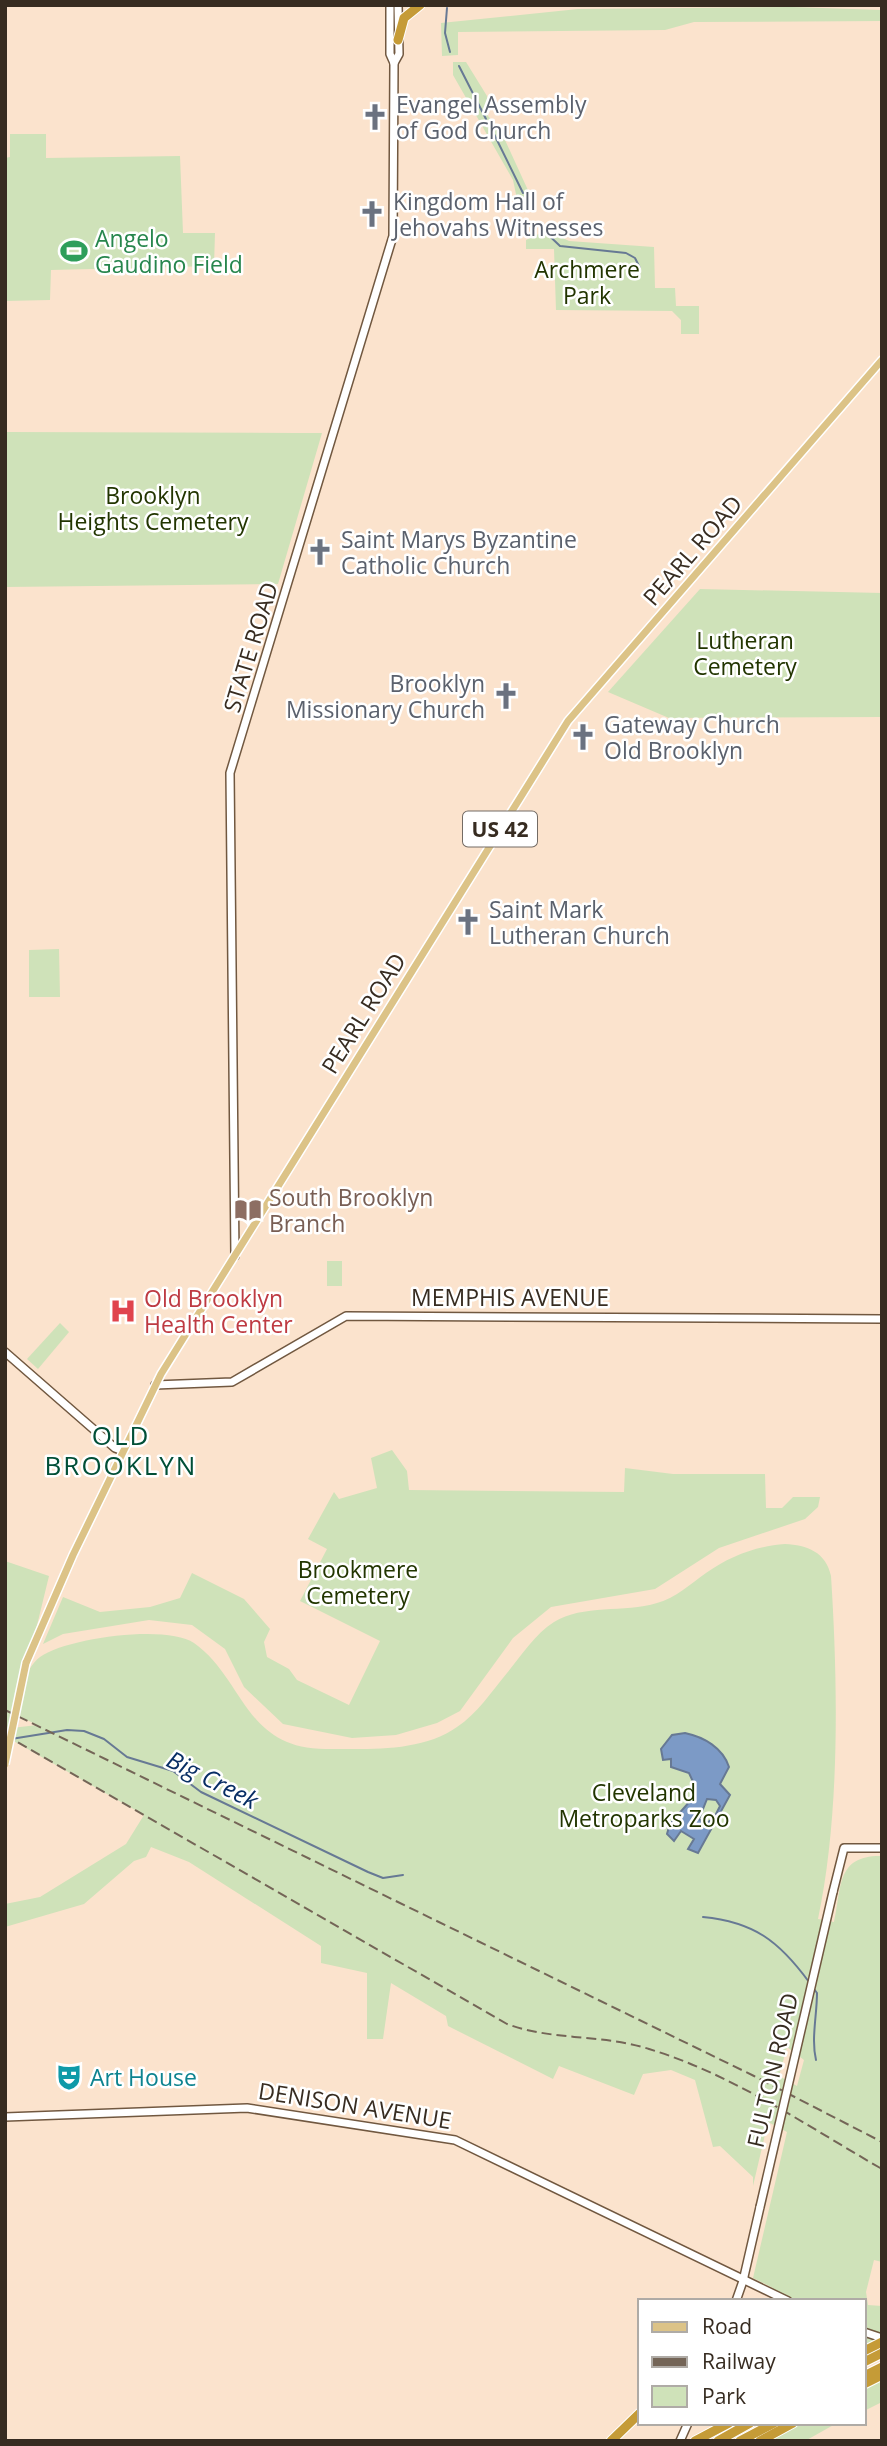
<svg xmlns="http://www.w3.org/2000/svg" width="887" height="2446" viewBox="0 0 887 2446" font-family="'Open Sans',sans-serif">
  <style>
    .green { fill: #cfe2b9; fill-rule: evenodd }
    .water { fill: #7c9ac6; stroke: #677994; stroke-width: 2; fill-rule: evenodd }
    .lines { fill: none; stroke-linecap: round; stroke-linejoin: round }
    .stream { stroke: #677994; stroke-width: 2 }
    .secondary-casing { stroke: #715840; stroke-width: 10 }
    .primary-casing { stroke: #fff; stroke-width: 10 }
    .highway-casing { stroke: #fff; stroke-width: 11 }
    .secondary { stroke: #fff; stroke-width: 7 }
    .primary { stroke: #dcc387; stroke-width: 7 }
    .highway { stroke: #c59b37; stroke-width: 9 }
    .rail { stroke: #746557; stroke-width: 2; stroke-dasharray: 10 5; stroke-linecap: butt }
    .secondary-bridge-casing { stroke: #715840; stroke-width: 10; stroke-linecap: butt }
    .primary-bridge-casing { stroke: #fff; stroke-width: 10; stroke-linecap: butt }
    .secondary-bridge { stroke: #fff; stroke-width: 7 }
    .primary-bridge { stroke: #dcc387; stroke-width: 7 }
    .labels { text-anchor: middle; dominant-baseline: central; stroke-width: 5; stroke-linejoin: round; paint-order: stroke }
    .shield { fill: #fff; stroke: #736b64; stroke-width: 2 }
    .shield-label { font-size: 21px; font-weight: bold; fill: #372c21 }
    .worship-label { font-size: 23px; fill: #5b616d; stroke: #fff; text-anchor: start }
    .leisure-label { font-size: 23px; fill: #27864d; stroke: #fff; text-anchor: start }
    .park-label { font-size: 23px; fill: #223500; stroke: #fff }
    .street-label { font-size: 23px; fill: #372c21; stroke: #fff }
    .education-label { font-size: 23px; fill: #785e54; stroke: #fff; text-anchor: start }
    .health-label { font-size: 23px; fill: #be3a42; stroke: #fff; text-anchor: start }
    .culture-label { font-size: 23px; fill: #0d838f; stroke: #fff; text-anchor: start }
    .water-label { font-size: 24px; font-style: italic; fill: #082e64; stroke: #fff }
    .quarter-label { font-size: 26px; letter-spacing: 2px; fill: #014f37; stroke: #fff }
  </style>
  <rect width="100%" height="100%" fill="#fbe3cd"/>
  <!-- green -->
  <g class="green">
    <polygon points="792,7 882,10 882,21 694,22 665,30 458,32 458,55 442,56 441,23 578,9"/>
    <polygon points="453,62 466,62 487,96 488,116 500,129 532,199 517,199 513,180 453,75"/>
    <polygon points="10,134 46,134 46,158 180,156 183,233 215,233 214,266 51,270 50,300 5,301 5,158 10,157"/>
    <polygon points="547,230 569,241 654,247 655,288 675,288 676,306 699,306 699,334 681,334 681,320 672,311 556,310 554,249 526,249 526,240"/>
    <polygon points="5,432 296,433 322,433 278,584 5,587"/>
    <polygon points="700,589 882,593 882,717 669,718 608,692"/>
    <polygon points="59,949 60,997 29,997 29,950"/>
    <rect x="327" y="1261" width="15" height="25"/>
    <polygon points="60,1323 69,1332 38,1369 27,1359"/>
    <polygon points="392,1450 407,1471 409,1490 624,1492 625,1468 673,1474 765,1474 766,1508 782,1508 793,1497 820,1497 818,1507 805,1519 719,1548 655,1589 551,1607 513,1638 460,1711 437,1723 396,1735 352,1738 283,1724 244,1687 225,1649 192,1625 149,1620 63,1634 43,1644 63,1597 100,1612 150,1607 180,1598 192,1573 244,1599 270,1629 264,1642 267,1657 289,1669 297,1680 349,1705 380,1641 300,1601 327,1549 308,1539 334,1492 339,1499 377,1488 371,1458"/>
    <path d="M785,1544c22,1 41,8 46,32 7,108 9,240 -13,343l16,3c8,-35 2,-67 48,-66v406l-8,-2 -8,32 2,13 14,1v33l-18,7v-45h-76l-16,-7 1,-6 -20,-10 34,-146 -19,-10 -15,64v-9l-33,-31 -7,1 -18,-67 -24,-10 -28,4 -9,21 -75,-29 -6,13 -105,-53 -2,-10 -55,-33 -8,56h-16v-66l-46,-10v-17l-132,-84 -38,-15 -5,10 -12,4 -50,43 -79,23v-23l35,-7 86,-53 18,-29 -134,-76 -5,25v-203l44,15 -37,152 25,-3 -20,-10c4,-20 6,-45 23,-58 26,-19 127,-33 154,-14 51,36 50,108 135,106 41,0 93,3 128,-22 20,-13 35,-36 50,-54 14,-17 28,-39 47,-51 29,-18 70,-9 103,-19 19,-5 33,-19 49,-30 24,-17 50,-27 79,-29zM787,2047l17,13 -7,26 -18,-10z"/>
    <polygon points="882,2375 882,2402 864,2411 864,2384"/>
    <polygon points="796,2423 837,2423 805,2441 769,2441"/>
  </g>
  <!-- water -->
  <path class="water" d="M685,1733c19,4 38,15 44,34l-9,17 10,11 -32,58 -10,-4 6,-10 -13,-8 -7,10 -7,-7c3,-20 28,-28 28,-48l-6,-13 -18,-6v-8l-8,1 -2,-11 11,-14zM707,1799l9,1 4,6 -6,12 -9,6 -6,-5z"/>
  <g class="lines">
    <!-- stream -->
    <g class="stream">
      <polyline points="447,8 445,33 450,52"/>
      <polyline points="459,66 486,119"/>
      <polyline points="494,134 523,193"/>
      <polyline points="539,226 560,246 626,253 635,258 640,268"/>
      <polyline points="11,1739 67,1730 84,1731 104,1739 127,1757 173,1771 201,1792 368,1872 383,1878 403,1875"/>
      <path d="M703,1917c51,5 76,24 106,65"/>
      <path d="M814,1989l3,4c0,22 -6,46 -1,67"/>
    </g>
    <defs>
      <g id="secondary">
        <polyline points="394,63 399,54 398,5"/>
        <polyline points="235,1256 230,773 393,236 394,63 390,54 390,5"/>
        <polyline points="5,1352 115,1448 123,1451"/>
        <polyline points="155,1385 232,1382 346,1316 882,1319"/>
        <polyline points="833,1892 844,1848 882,1848"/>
        <polyline points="5,2117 247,2108 455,2140 788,2301"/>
        <polyline points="736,2301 743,2281 760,2207"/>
        <polyline points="864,2332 882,2338"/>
        <polyline points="680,2441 688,2423"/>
      </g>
      <polyline id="primary" points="26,1663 73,1555 161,1374 568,721 882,360"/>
      <g id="highway">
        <polyline points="398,40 404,18 420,5"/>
        <polyline points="864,2351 882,2342"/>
        <polyline points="864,2362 882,2353"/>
        <polyline points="864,2376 882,2367"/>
        <polyline points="864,2384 882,2375"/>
        <polyline points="611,2441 640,2413"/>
        <polyline points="695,2441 729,2423"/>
        <polyline points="718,2441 750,2423"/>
        <polyline points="740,2441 774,2423"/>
        <polyline points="760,2441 793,2423"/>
      </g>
    </defs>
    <!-- secondary casing -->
    <use href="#secondary" class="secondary-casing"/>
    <!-- primary casing -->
    <use href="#primary" class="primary-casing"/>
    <!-- highway casing -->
    <use href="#highway" class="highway-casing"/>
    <!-- secondary -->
    <use href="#secondary" class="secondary"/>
    <!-- primary -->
    <use href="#primary" class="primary"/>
    <!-- highway -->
    <use href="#highway" class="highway"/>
    <!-- rail -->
    <g class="rail">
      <polyline points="5,1710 754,2076 882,2142"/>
      <path d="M5,1735l502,289c46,17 96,10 142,25 83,25 158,77 233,120"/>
    </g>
    <defs>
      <polyline id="secondary-bridge" points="760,2207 833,1892"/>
      <polyline id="primary-bridge" points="5,1764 26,1663"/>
    </defs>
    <!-- secondary-bridge casing -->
    <use href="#secondary-bridge" class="secondary-bridge-casing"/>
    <!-- primary-bridge casing -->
    <use href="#primary-bridge" class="primary-bridge-casing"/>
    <!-- secondary-bridge -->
    <use href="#secondary-bridge" class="secondary-bridge"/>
    <!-- primary-bridge -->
    <use href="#primary-bridge" class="primary-bridge"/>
  </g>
  <!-- icons -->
  <defs>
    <symbol id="church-bare" viewBox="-9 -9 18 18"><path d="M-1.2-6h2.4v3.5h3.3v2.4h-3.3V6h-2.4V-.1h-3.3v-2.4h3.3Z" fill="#6b7280" stroke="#fff" stroke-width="2.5" paint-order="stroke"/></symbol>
    <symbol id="stadium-bare" viewBox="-9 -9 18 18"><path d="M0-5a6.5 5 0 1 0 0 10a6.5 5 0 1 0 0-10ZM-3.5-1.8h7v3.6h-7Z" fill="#2e9e5b" stroke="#fff" stroke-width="2.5" paint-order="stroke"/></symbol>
    <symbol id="library-bare" viewBox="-9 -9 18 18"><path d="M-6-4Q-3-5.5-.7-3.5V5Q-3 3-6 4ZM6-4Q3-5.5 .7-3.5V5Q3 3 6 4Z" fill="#8d6e63" stroke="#fff" stroke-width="2.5" paint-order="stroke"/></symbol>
    <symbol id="hospital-bare" viewBox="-9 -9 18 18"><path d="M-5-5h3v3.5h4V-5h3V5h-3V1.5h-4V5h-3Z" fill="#e0444e" stroke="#fff" stroke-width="2.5" paint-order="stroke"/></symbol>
    <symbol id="theatre-bare" viewBox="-9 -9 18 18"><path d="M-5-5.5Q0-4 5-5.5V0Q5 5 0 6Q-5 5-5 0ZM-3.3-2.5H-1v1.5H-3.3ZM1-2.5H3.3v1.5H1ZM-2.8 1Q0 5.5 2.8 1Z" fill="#0f9aa8" stroke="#fff" stroke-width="2.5" paint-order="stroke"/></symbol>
  </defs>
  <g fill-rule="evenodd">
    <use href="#church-bare" x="356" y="98" width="38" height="38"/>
    <use href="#church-bare" x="353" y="195" width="38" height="38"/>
    <use href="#stadium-bare" x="55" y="232" width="38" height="38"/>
    <use href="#church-bare" x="301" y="533" width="38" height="38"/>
    <use href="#church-bare" x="487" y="677" width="38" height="38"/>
    <use href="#church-bare" x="564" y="718" width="38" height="38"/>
    <use href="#church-bare" x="449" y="903" width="38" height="38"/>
    <use href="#library-bare" x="229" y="1191" width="38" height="38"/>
    <use href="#hospital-bare" x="104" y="1292" width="38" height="38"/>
    <use href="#theatre-bare" x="50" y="2058" width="38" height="38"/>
  </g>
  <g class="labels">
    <!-- shield labels -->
    <rect class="shield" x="463" y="811.5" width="74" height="35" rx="5"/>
    <g class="shield-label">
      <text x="500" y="829">US 42</text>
    </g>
    <!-- worship labels -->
    <g class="worship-label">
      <text x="396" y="104">Evangel Assembly<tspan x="396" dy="26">of God Church</tspan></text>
      <text x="393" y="201">Kingdom Hall of<tspan x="393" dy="26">Jehovahs Witnesses</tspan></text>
      <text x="341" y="539">Saint Marys Byzantine<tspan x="341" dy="26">Catholic Church</tspan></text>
      <text x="485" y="683" text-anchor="end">Brooklyn<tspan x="485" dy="26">Missionary Church</tspan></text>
      <text x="604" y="724">Gateway Church<tspan x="604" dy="26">Old Brooklyn</tspan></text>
      <text x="489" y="909">Saint Mark<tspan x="489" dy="26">Lutheran Church</tspan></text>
    </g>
    <!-- leisure labels -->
    <g class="leisure-label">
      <text x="95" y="238">Angelo<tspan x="95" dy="26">Gaudino Field</tspan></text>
    </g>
    <!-- park labels -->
    <g class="park-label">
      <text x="587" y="269">Archmere<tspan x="587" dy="26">Park</tspan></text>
      <text x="153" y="495">Brooklyn<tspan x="153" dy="26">Heights Cemetery</tspan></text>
      <text x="745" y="640">Lutheran<tspan x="745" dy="26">Cemetery</tspan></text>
      <text x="358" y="1569">Brookmere<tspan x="358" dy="26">Cemetery</tspan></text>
      <text x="644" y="1792">Cleveland<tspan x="644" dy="26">Metroparks Zoo</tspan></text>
    </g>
    <!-- street labels -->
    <g class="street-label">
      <text transform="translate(692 550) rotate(-49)">PEARL ROAD</text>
      <text transform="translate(250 647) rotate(-73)">STATE ROAD</text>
      <text transform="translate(363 1013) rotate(-58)">PEARL ROAD</text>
      <text x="510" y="1297">MEMPHIS AVENUE</text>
      <text transform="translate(772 2070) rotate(-77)">FULTON ROAD</text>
      <text transform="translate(355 2105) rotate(9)">DENISON AVENUE</text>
    </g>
    <!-- education labels -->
    <g class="education-label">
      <text x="269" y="1197">South Brooklyn<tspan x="269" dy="26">Branch</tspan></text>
    </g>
    <!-- health labels -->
    <g class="health-label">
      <text x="144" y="1298">Old Brooklyn<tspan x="144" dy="26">Health Center</tspan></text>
    </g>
    <!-- culture labels -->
    <g class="culture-label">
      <text x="90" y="2077">Art House</text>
    </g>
    <!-- water labels -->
    <g class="water-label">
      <text transform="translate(213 1779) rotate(27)">Big Creek</text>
    </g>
    <!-- quarter labels -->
    <g class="quarter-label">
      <text x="121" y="1435">OLD<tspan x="121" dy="30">BROOKLYN</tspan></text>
    </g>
  </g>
  <!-- border -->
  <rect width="887" height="2446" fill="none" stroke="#372c21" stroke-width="14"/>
  <!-- legend -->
  <rect x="638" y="2299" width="228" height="126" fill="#ffffff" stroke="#afaba6" stroke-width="2"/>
  <rect x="652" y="2322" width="35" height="10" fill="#dcc387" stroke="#afaba6" stroke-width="2"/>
  <text x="702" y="2334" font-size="21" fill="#372c21">Road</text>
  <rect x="652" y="2357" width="35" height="10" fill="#746557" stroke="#afaba6" stroke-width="2"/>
  <text x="702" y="2369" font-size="21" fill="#372c21">Railway</text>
  <rect x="652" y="2386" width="35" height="21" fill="#cfe2b9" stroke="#afaba6" stroke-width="2"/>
  <text x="702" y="2404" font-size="21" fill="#372c21">Park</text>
</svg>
